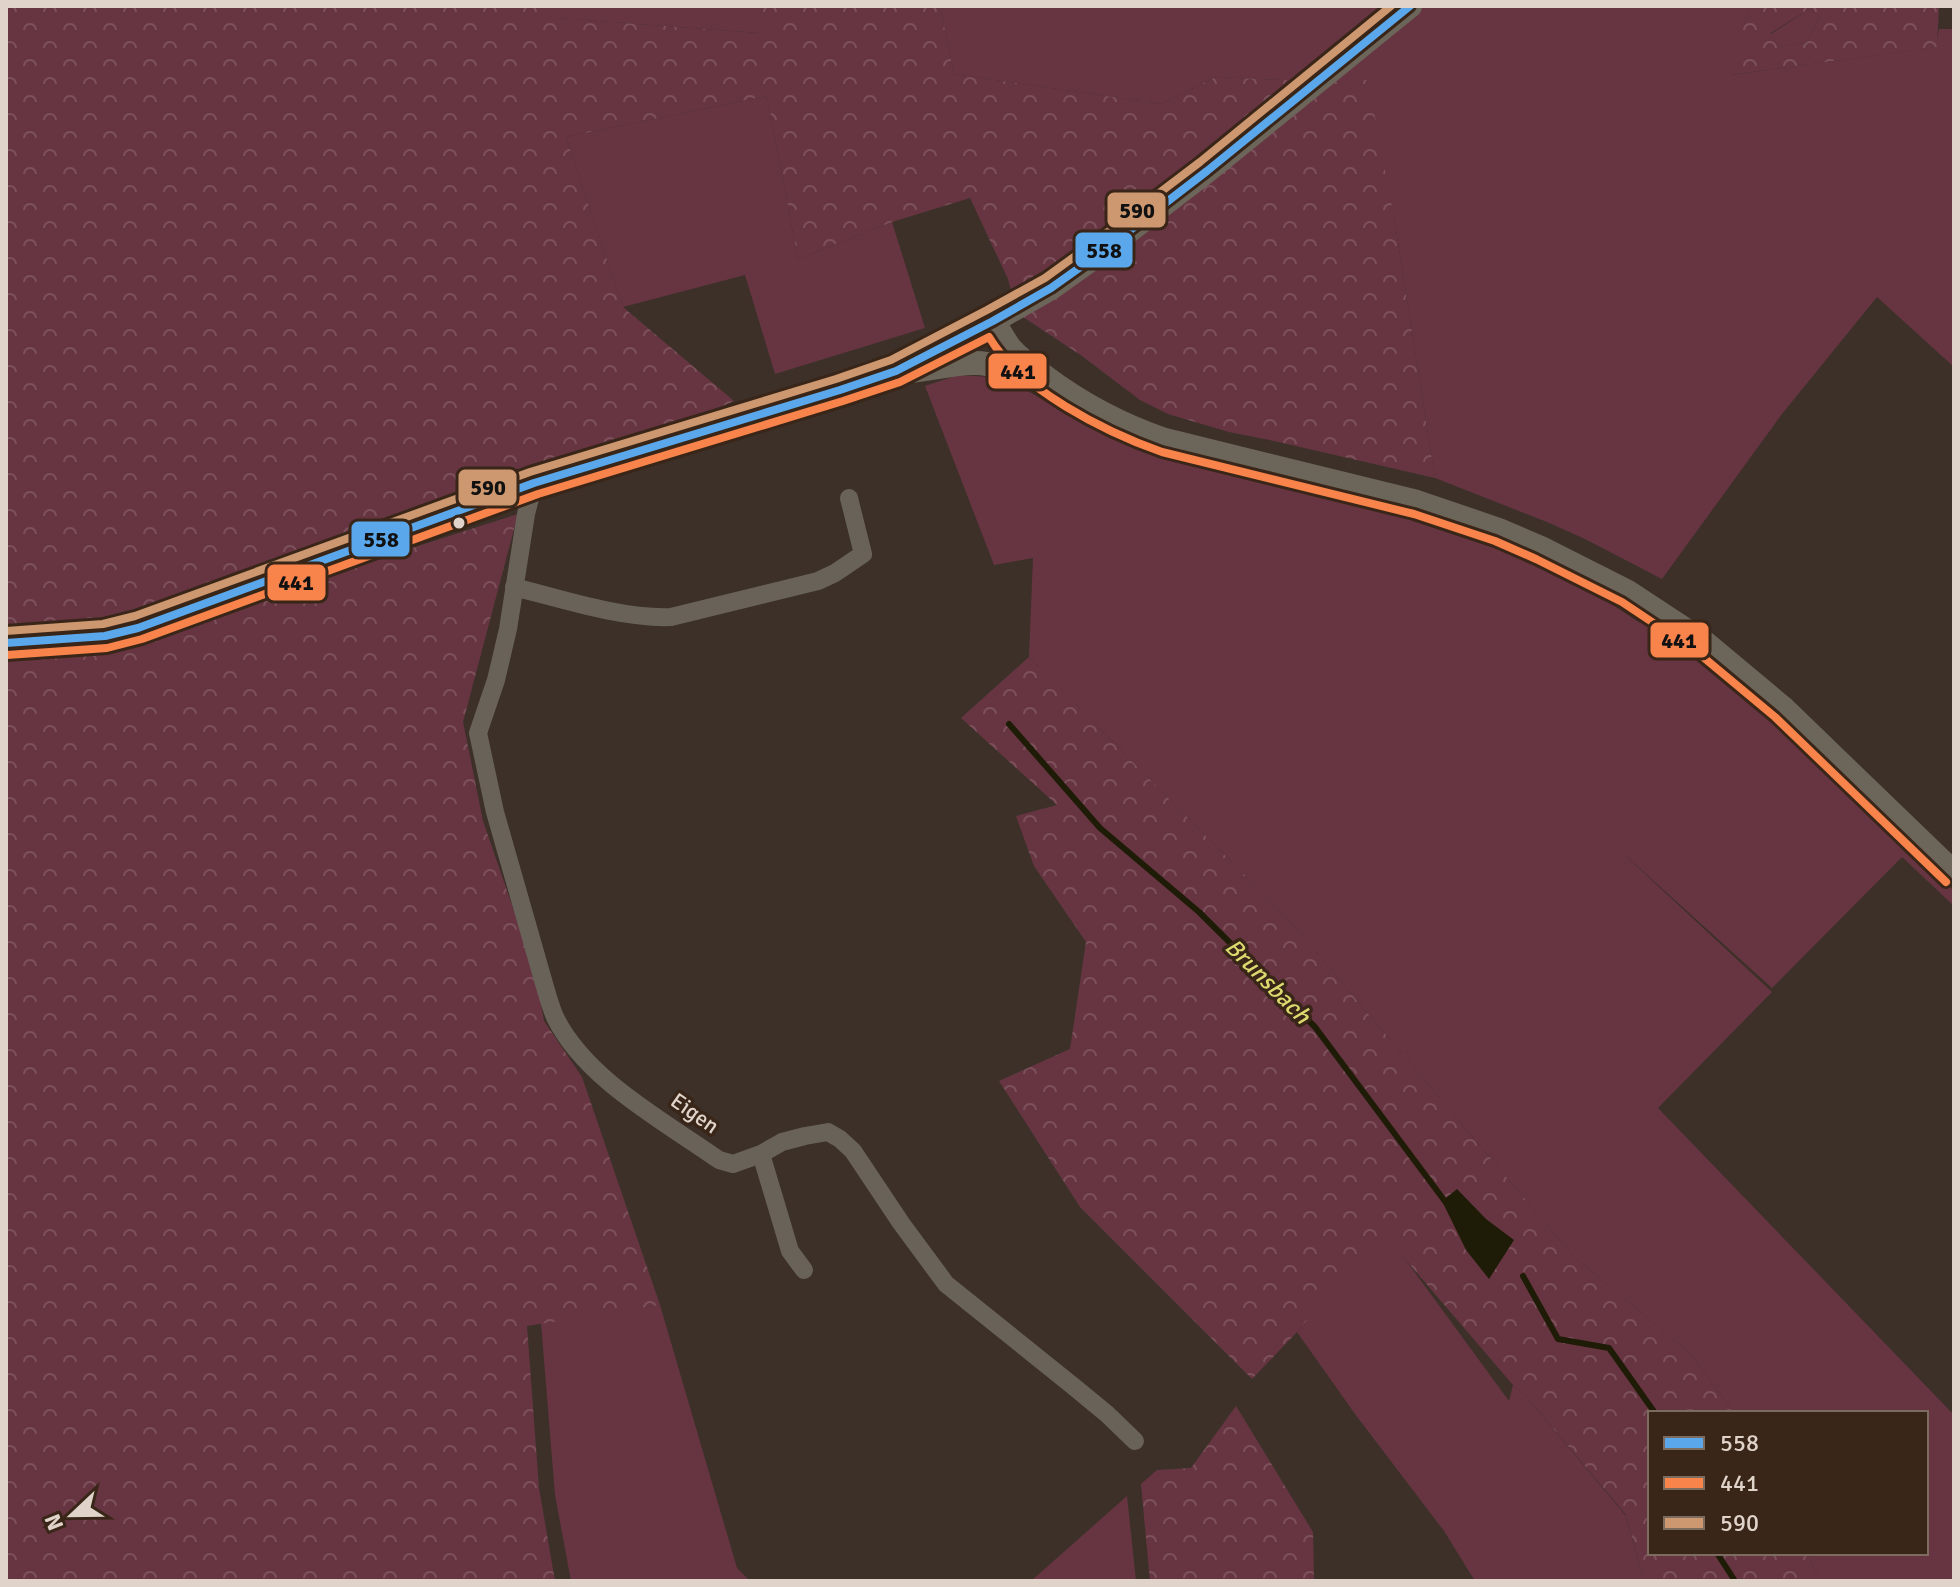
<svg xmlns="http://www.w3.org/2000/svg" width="1960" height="1587" viewBox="0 0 1960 1587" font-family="Signika,sans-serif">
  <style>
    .green { fill: #673542 }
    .forest { fill: url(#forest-crowns); fill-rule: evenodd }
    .water { fill: #1e1c06 }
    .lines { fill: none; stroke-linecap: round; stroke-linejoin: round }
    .stream { stroke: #1e1c06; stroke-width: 6 }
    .street { stroke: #686259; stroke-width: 18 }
    .secondary { stroke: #6c6559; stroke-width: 24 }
    .bus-1-casing { stroke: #392618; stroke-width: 14 }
    .bus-2-casing { stroke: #392618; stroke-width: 14 }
    .bus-3-casing { stroke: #392618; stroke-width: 14 }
    .bus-1 { stroke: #5aa8eb; stroke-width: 8 }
    .bus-2 { stroke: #f8844c; stroke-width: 8 }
    .bus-3 { stroke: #cd976f; stroke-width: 8 }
    .bus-dot { fill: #e0d3ca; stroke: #392618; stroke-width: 3 }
    .labels { text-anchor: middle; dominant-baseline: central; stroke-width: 7; stroke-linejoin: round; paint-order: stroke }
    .street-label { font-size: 22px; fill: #e0d3ca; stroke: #392618 }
    .water-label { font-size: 24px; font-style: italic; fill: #dcda6f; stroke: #392618 }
    .line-badge { stroke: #392618; stroke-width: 3 }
    .pale-badge-label { font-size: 22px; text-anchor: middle; font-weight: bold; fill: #111 }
  </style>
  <defs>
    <pattern id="forest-crowns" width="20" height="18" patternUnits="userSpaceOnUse" patternTransform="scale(2)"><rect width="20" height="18" fill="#673542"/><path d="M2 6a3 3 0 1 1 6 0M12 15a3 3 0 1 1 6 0" fill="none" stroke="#7c515c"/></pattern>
  </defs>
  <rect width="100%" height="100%" fill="#3c3029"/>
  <!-- green -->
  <g class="green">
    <polygon points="555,6 757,6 759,33 557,18"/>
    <polygon points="940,6 1749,6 1731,75 1936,47 1939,29 1954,29 1954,367 1877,297 1782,414 1662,579 1585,539 1547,522 1435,478 1394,217 1281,80 1216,77 1161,104 954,74"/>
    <polygon points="1809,9 1820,16 1806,43 1778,47 1771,34"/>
    <polygon points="767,96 798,259 892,222 925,328 775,374 745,275 623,307 566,137"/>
    <polygon points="958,375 1005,378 1109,438 1357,501 1497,546 1540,565 1598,595 1640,623 1636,610 1754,693 1954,891 1954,906 1902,857 1772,988 1615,846 1772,992 1658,1108 1954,1415 1954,1581 1820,1581 1807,1553 1926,1553 1926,1413 1734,1413 1691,1354 1573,1256 1290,921 1029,657 1033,558 994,565 925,386"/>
    <polygon points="1381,1230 1405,1259 1509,1401 1513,1385 1526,1396 1626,1516 1644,1581 1475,1581 1444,1531 1355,1414 1297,1332"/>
    <polygon points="660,1305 737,1568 750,1581 571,1581 555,1495 541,1323"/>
    <polygon points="1127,1496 1136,1581 1031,1581"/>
  </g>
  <!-- forest -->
  <g class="forest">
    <path d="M6,6h549l3,12 200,15 -1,-27h183l14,68 207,30 55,-27 65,3h87l26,137 41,261 -161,-37 -45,-9 -61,-18 -28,-14 -58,-44 -65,-43 -9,-34 -38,-81 -78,24 -94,37 -31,-163 -201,41 57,170 111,94 -143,64 -57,18 -1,-14 -397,146c-44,8 -86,12 -130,13z"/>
    <path d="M1749,6h190l-2,41 -207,28zM1809,9l11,7 -14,27 -28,4 -7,-14z"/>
    <polygon points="518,514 463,722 483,821 535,972 544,1021 582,1077 660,1305 527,1326 539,1488 555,1581 6,1581 6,657 57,653 108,645 177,627 275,592"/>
    <polygon points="1029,657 1290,921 1573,1256 1691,1354 1734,1413 1650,1413 1650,1553 1807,1553 1820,1581 1644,1581 1626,1515 1526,1396 1513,1385 1381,1231 1297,1332 1252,1379 1080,1207 999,1081 1070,1049 1086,942 1034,866 1016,816 1057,805 961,718"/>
    <polygon points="1236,1406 1313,1532 1314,1581 1150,1581 1141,1484 1157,1470 1191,1468"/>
  </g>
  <!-- water -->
  <polygon class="water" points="1457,1189 1486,1219 1514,1240 1489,1279 1466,1250 1442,1201"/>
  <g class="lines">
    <!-- stream -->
    <g class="stream">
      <polyline points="1009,724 1100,828 1199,912 1315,1027 1447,1204"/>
      <polyline points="1523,1276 1558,1339 1609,1348 1655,1413"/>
      <polyline points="1717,1553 1735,1581"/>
    </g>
    <!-- street -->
    <g class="street">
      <path d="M534,483l-8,31 -18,115 -12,51 -18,53 17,79 50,175c3,10 6,21 10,30 30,62 109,104 164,143l14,4 28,-10 21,-12 23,-6 23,-4 12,7 13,12 48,72 45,61 127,102 34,28 28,27"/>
      <path d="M514,587c48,12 108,32 157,30l147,-36 17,-8 28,-19 -14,-56"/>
      <polyline points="761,1154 790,1251 804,1270"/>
    </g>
    <!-- secondary -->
    <g class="secondary">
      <path d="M993,321c6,9 11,19 17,27 10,11 22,20 34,28 37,28 77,49 121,64l252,62 82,28 42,18 87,44 76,50 79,66 171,165"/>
      <path d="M909,371c22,-1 42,-8 64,-8 22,-1 46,11 67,19"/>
      <polyline points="6,643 105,636 138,628 270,581 534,483 840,390 896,371 993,321 1051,288 1103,251 1207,171 1410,6"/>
    </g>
    <defs>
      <polyline id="bus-1" points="6,643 105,636 138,628 534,483 840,390 896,371 993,321 1051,288 1103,251 1207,171 1410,6"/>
      <path id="bus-2" d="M7,655l100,-7 35,-9 396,-145 305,-93 57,-19 89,-45c31,52 116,95 173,115l252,62 81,27 41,18 86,43 75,50 78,65 171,165"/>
      <polyline id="bus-3" points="6,631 103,624 135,616 530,472 836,379 891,360 987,310 1045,278 1096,241 1200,162 1391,6"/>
    </defs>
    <!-- bus-1 casing -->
    <use href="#bus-1" class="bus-1-casing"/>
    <!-- bus-2 casing -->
    <use href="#bus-2" class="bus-2-casing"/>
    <!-- bus-3 casing -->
    <use href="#bus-3" class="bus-3-casing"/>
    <!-- bus-1 -->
    <use href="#bus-1" class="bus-1"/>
    <!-- bus-2 -->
    <use href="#bus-2" class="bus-2"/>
    <!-- bus-3 -->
    <use href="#bus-3" class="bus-3"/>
  </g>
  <!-- markers -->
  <circle class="bus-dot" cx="459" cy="523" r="7"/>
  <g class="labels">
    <!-- street labels -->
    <g class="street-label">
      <text transform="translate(695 1113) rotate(35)">Eigen</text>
    </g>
    <!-- water labels -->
    <g class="water-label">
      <text transform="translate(1268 981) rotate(45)">Brunsbach</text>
    </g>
  </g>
  <g class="line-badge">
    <rect x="1106" y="191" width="61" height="38" rx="8" fill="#cd976f"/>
    <rect x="1074" y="231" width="60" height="38" rx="8" fill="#5aa8eb"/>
    <rect x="987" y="352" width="61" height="38" rx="8" fill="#f8844c"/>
    <rect x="457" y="468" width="61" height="39" rx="8" fill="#cd976f"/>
    <rect x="350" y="520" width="61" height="38" rx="8" fill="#5aa8eb"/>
    <rect x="266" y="563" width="61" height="39" rx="8" fill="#f8844c"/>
    <rect x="1649" y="621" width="61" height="38" rx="8" fill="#f8844c"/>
  </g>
  <g class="pale-badge-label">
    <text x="1137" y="218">590</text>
    <text x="1104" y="258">558</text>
    <text x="1018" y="379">441</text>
    <text x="488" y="495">590</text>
    <text x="381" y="547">558</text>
    <text x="296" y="590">441</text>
    <text x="1679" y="648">441</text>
  </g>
  <!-- border -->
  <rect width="1960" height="1587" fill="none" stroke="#e0d3ca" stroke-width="16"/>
  <!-- legend -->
  <rect x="1648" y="1411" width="280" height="144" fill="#392618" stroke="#7c6b5f" stroke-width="2"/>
  <rect x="1664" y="1437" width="40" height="12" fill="#5aa8eb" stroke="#7c6b5f" stroke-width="2"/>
  <text x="1720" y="1451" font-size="24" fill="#e0d3ca">558</text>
  <rect x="1664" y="1477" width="40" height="12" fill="#f8844c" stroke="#7c6b5f" stroke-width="2"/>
  <text x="1720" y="1491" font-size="24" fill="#e0d3ca">441</text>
  <rect x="1664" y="1517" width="40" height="12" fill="#cd976f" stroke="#7c6b5f" stroke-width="2"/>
  <text x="1720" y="1531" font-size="24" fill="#e0d3ca">590</text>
  <!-- north arrow -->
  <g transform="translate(72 1515) rotate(248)" stroke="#392618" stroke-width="6" paint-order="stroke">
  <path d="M0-6L14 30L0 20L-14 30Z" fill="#e0d3ca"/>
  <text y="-12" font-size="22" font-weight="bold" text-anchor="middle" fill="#e0d3ca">N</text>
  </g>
</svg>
